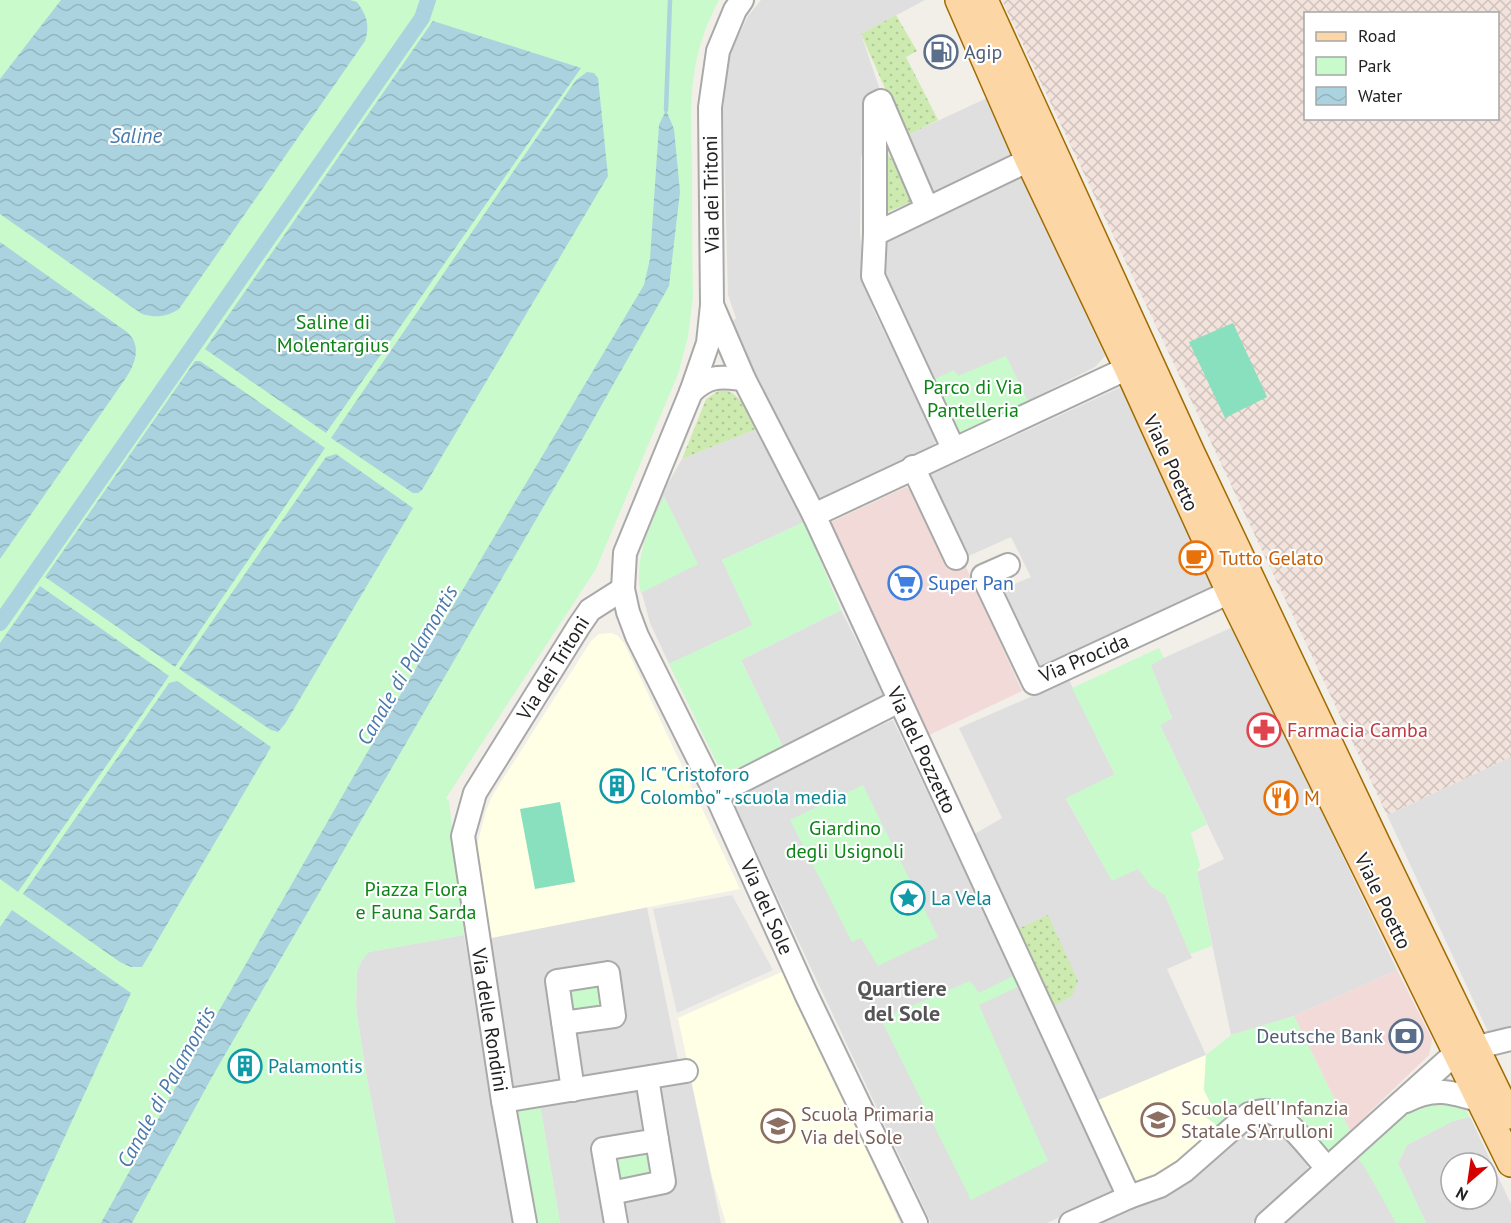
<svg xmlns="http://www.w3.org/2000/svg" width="1511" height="1223" viewBox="0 0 1511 1223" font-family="'PT Sans',sans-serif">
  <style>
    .residential { fill: #e0dfdf; fill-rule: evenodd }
    .commercial { fill: #f2dad9 }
    .education { fill: #ffffe5 }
    .military { fill: url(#military-cross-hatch); fill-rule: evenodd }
    .grass { fill: url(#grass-dots) }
    .park { fill: #c8facc }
    .pitch { fill: #88e0be }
    .parking { fill: #e2e2e2 }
    .water { fill: url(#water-waves) }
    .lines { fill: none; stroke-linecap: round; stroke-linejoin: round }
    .stream { stroke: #aad3df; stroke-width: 4.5 }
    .canal { stroke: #aad3df; stroke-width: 16 }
    .minor-casing { stroke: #a9a9a9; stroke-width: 26 }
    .major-casing { stroke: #a06b00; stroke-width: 30 }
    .minor { stroke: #fff; stroke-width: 22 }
    .major { stroke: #fcd6a4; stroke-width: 27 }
    .labels { text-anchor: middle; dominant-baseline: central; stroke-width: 4.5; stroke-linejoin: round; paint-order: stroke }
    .service-label { font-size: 20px; fill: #4e5e75; stroke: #fff; text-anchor: start }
    .street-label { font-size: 20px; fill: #222; stroke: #fff }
    .park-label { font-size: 20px; fill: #0c8416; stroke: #fff }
    .food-label { font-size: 20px; fill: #c56008; stroke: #fff; text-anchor: start }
    .shop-label { font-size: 20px; fill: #366cbe; stroke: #fff; text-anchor: start }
    .health-label { font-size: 20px; fill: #be3a42; stroke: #fff; text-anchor: start }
    .culture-label { font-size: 20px; fill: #0d838f; stroke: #fff; text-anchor: start }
    .education-label { font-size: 20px; fill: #785e54; stroke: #fff; text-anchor: start }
    .water-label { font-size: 21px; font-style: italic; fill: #4a7aab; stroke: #fff }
    .quarter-label { font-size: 22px; font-weight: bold; fill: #555; stroke: #fff }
  </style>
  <defs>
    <pattern id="military-cross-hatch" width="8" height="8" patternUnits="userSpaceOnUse" patternTransform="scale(1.5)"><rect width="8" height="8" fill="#f3e3dd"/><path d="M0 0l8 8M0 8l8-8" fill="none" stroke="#d0c2bd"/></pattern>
    <pattern id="grass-dots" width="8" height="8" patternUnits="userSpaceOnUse" patternTransform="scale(1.5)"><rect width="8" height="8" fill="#cdebb0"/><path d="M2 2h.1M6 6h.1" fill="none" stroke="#b0c997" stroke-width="1.8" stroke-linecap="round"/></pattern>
    <pattern id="water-waves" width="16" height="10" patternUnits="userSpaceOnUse" patternTransform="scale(1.5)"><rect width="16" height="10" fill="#aad3df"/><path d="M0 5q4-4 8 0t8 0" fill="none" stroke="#92b5bf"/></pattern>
  </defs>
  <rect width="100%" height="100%" fill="#f2efe9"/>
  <!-- residential -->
  <g class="residential">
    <polygon points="761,0 925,0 861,34 880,90 863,98 864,152 861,157 860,230 862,261 867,291 874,311 937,440 934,445 924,452 867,479 816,500 731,323 736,318 728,295 723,110 728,57 748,16"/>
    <polygon points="987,98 1015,157 931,194 903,137"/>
    <polygon points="1020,175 1105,356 1095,367 956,437 879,272 883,239"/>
    <polygon points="1121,387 1217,589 1044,668 1041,667 1002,589 1031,577 1011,537 962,559 926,477"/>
    <polygon points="759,428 804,522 722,560 753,625 669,664 650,623 640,586 639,576 644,542 667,485 682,459"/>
    <polygon points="841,610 886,699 784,749 741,660"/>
    <polygon points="1233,627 1397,970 1294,1016 1231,1035 1197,872 1224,859 1160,725 1172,718 1150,664"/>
    <polygon points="1069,680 1115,775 1066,799 1112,880 1138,868 1151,886 1165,895 1192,958 1167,969 1206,1055 1096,1101 973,835 1002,818 959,728"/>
    <polygon points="893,720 1116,1191 1047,1223 931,1223 729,794"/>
    <polygon points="1511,757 1511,1032 1491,1038 1387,815"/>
    <polygon points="647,907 679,1065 510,1092 491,938"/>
    <polygon points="464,935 513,1223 395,1223 365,1068 356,1007 357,971 362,960 369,952"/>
    <polygon points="690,1076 721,1223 560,1223 539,1099"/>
    <path d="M1470,1117l41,87v19h-85l-28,-60 9,-18 46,-24zM1451,1163h36v36h-36z"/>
    <polygon points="1269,1121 1308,1163 1307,1171 1252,1223 1096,1223 1245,1122"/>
    <polygon points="1356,1156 1370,1173 1396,1223 1285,1223"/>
  </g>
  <!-- commercial -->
  <g class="commercial">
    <polygon points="906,487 916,494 950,565 965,565 1022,691 927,736 825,525"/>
    <polygon points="1397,970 1432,1039 1429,1055 1350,1131 1294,1016"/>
  </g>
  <!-- education -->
  <g class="education">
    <polygon points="611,633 617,635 624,643 740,889 491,938 477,874 475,853 486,811 492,796 591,641 599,634"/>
    <polygon points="784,971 900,1223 726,1223 712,1177 678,1018"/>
    <polygon points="1206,1055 1204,1090 1211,1104 1203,1115 1218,1126 1173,1168 1139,1182 1132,1180 1096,1101"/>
  </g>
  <!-- military -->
  <path class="military" d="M1002,0h509v757l-124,58zM1306,14h192v104h-192z"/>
  <!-- grass -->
  <g class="grass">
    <polygon points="896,15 917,51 906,57 938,120 906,136 861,34"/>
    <polygon points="883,146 917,200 885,213"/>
    <path d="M718,391c3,0 6,-1 10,0 12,5 26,26 31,37l-77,31 24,-60z"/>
    <polygon points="1048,915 1078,981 1072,996 1054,1006 1018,929"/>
  </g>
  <!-- park -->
  <g class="park">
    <path d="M0,0h719c-33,62 -28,106 -27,173 0,41 0,82 1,123l-5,41 -10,37 -82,195 -150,229 3,3 15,134 -95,17 -7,8 -5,11 -1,36 9,61 30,155h-395z"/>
    <polygon points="1006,356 1028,401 956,437 928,382 954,370 958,376"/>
    <path d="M664,496l34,68 -57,29c-8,-35 9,-66 23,-97z"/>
    <polygon points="804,522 841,610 741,660 784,749 722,774 669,664 752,625 722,560"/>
    <polygon points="1159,648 1164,658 1151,665 1172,719 1160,725 1207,824 1191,833 1200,865 1197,872 1212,946 1190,954 1165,895 1151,886 1138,869 1112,881 1066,798 1115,774 1072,688"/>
    <polygon points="863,785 938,937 878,966 861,938 852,942 790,820"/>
    <polygon points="1019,973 1024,984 979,1005 1048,1161 971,1200 881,1019 970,981 979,993"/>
    <polygon points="605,977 611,1014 567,1019 562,983"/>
    <polygon points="1294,1016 1350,1131 1324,1157 1277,1109 1218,1126 1203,1115 1211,1104 1204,1090 1206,1055 1231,1035"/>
    <polygon points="1429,1098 1462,1104 1470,1117 1453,1121 1407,1145 1398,1163 1426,1223 1396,1223 1365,1168 1356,1156 1386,1129"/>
    <polygon points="539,1099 560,1223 532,1223 510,1104"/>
    <polygon points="655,1144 660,1180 613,1189 606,1151"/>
  </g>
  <!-- pitch -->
  <g class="pitch">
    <polygon points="1233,323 1267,397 1225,418 1189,342"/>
    <polygon points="560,802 575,882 535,889 520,809"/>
  </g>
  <!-- parking -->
  <polygon class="parking" points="732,895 773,970 677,1013 653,909"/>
  <!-- water -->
  <g class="water">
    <path d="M61,0h289l7,2c10,14 13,23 8,39l-186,268c-13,8 -22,9 -37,5l-142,-100v-135z"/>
    <polygon points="433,21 581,68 326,433 205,349"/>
    <polygon points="587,72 594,73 598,78 608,176 422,490 418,493 413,493 331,438 576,80"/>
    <polygon points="666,110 674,129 680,192 669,286 566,468 212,1077 132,1223 101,1223 189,1063 406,685 644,285 650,259 659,125"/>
    <path d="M0,242l127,90c18,16 5,38 -6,53l-121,174z"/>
    <polygon points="195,361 200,361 325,448 175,667 45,577"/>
    <polygon points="336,454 413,508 285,724 278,732 271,730 179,669 326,457"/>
    <polygon points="40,586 169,676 18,892 0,879 0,643"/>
    <polygon points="177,681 271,747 142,967 131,967 120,962 23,894 169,683"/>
    <polygon points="12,910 131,993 25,1223 0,1223 0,927"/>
  </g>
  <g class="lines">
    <!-- stream -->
    <polyline class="stream" points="666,110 670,0"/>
    <!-- canal -->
    <polyline class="canal" points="0,623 422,18 428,0"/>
    <defs>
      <g id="minor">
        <polyline points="742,0 735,10 718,51 710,107 712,305 708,343 691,392 625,553 623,589 628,612 637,636 714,790 806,994 916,1223"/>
        <polyline points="875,234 875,104 881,101 927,208"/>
        <polyline points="713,307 744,379 814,515 1129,1197"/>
        <path d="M691,392c19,-18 30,-15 53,-13"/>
        <polyline points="953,448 873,276 875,234 1029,160"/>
        <polyline points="913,467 956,558"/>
        <polyline points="814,515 1128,368"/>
        <polyline points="1008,565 983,576 1034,683 1230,592"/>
        <polyline points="716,794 899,701"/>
        <polyline points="563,1023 614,1016 608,973 557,981 573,1090"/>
        <polyline points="503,1101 686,1071"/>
        <path d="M1406,1101c28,-15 46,-9 75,0"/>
        <polyline points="611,1193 664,1182 657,1140"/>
        <polyline points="525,1223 503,1101 463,836 475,793 579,626 590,610 623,589"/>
        <polyline points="616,1223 603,1149 657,1140 647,1078"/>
        <path d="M1071,1223l58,-26 31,-11 24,-15 65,-57c8,-2 16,-5 24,-1 16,7 41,41 54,55"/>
        <polyline points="1267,1223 1457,1052 1511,1039"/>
      </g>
      <g id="major">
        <polyline points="959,0 1029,160 1128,368 1230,592 1511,1163"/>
        <polyline points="984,0 1191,453 1377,845 1508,1115"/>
      </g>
    </defs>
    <!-- minor casing -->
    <use href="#minor" class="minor-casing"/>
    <!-- major casing -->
    <use href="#major" class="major-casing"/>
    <!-- minor -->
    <use href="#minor" class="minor"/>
    <!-- major -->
    <use href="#major" class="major"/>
  </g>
  <!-- icons -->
  <defs>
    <symbol id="fuel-ring" viewBox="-11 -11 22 22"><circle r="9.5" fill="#fff" stroke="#5c6f8a" stroke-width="1.5"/><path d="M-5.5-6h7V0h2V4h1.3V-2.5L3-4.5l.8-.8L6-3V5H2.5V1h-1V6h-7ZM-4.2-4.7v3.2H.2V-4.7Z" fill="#5c6f8a"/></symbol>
    <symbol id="cafe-ring" viewBox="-11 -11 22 22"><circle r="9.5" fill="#fff" stroke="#e8710a" stroke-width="1.5"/><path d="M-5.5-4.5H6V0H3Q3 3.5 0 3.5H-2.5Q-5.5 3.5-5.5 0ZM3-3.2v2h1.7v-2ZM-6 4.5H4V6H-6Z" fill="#e8710a"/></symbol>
    <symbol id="supermarket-ring" viewBox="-11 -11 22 22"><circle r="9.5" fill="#fff" stroke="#3f7fe0" stroke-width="1.5"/><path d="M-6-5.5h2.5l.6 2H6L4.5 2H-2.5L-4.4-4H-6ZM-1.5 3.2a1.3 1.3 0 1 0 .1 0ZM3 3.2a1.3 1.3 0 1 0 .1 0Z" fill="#3f7fe0"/></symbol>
    <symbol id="pharmacy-ring" viewBox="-11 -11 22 22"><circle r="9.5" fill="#fff" stroke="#e0444e" stroke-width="1.5"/><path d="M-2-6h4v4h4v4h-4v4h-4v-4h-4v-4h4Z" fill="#e0444e"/></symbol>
    <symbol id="building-ring" viewBox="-11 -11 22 22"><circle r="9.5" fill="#fff" stroke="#0f9aa8" stroke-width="1.5"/><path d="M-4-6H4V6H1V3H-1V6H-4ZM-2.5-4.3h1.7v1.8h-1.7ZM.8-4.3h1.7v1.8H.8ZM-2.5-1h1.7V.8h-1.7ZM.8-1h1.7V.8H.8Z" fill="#0f9aa8"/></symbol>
    <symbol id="restaurant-ring" viewBox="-11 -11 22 22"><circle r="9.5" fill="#fff" stroke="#e8710a" stroke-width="1.5"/><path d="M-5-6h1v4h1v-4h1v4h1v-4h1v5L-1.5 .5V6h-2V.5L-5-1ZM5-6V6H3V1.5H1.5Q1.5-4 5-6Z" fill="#e8710a"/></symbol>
    <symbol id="sight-ring" viewBox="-11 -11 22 22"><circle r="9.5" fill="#fff" stroke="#0f9aa8" stroke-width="1.5"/><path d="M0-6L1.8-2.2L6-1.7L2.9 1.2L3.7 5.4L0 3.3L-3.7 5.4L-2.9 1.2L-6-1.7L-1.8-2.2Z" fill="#0f9aa8"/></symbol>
    <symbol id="bank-ring" viewBox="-11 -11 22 22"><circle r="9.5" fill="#fff" stroke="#5c6f8a" stroke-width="1.5"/><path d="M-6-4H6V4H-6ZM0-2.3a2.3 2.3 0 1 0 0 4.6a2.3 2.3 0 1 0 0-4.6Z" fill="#5c6f8a"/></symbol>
    <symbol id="school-ring" viewBox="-11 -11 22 22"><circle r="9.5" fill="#fff" stroke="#8d6e63" stroke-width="1.5"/><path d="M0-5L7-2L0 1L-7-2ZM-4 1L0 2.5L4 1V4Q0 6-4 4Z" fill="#8d6e63"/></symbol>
  </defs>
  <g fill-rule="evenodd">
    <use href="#fuel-ring" x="922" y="33" width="38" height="38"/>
    <use href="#cafe-ring" x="1177" y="539" width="38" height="38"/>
    <use href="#supermarket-ring" x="886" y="564" width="38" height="38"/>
    <use href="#pharmacy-ring" x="1245" y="711" width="38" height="38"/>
    <use href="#building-ring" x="598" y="767" width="38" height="38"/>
    <use href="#restaurant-ring" x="1262" y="779" width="38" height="38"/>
    <use href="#sight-ring" x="889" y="879" width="38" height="38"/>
    <use href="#bank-ring" x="1387" y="1017" width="38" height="38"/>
    <use href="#building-ring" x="226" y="1047" width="38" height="38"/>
    <use href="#school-ring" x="1139" y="1101" width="38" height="38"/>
    <use href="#school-ring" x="759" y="1107" width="38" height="38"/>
  </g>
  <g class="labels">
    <!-- service labels -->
    <g class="service-label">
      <text x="964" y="52">Agip</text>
      <text x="1383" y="1036" text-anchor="end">Deutsche Bank</text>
    </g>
    <!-- street labels -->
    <g class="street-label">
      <text transform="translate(711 194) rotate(-91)">Via dei Tritoni</text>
      <text transform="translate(1171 463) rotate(65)">Viale Poetto</text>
      <text transform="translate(1084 658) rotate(-23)">Via Procida</text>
      <text transform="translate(553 668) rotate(-58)">Via dei Tritoni</text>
      <text transform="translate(922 750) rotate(65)">Via del Pozzetto</text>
      <text transform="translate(1383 901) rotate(64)">Viale Poetto</text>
      <text transform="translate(767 907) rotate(66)">Via del Sole</text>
      <text transform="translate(490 1020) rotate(81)">Via delle Rondini</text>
    </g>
    <!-- park labels -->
    <g class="park-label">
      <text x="333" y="322">Saline di<tspan x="333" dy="23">Molentargius</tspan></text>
      <text x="973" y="387">Parco di Via<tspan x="973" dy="23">Pantelleria</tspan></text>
      <text x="845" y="828">Giardino<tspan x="845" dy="23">degli Usignoli</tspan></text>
      <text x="416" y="889">Piazza Flora<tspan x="416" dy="23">e Fauna Sarda</tspan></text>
    </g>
    <!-- food labels -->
    <g class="food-label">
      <text x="1219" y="558">Tutto Gelato</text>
      <text x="1304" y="798">M</text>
    </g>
    <!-- shop labels -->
    <g class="shop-label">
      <text x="928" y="583">Super Pan</text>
    </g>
    <!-- health labels -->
    <g class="health-label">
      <text x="1287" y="730">Farmacia Camba</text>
    </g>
    <!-- culture labels -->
    <g class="culture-label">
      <text x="640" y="774">IC "Cristoforo<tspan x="640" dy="23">Colombo" - scuola media</tspan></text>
      <text x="931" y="898">La Vela</text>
      <text x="268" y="1066">Palamontis</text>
    </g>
    <!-- education labels -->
    <g class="education-label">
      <text x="1181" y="1108">Scuola dell'Infanzia<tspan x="1181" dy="23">Statale S'Arrulloni</tspan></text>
      <text x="801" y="1114">Scuola Primaria<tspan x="801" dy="23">Via del Sole</tspan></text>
    </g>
    <!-- water labels -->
    <g class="water-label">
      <text x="136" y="135">Saline</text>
      <text transform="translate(407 665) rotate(-60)">Canale di Palamontis</text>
      <text transform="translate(166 1087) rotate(-61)">Canale di Palamontis</text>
    </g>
    <!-- quarter labels -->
    <g class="quarter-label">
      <text x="902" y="988">Quartiere<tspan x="902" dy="25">del Sole</tspan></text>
    </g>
  </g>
  <!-- legend -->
  <rect x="1304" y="12" width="195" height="108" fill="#ffffff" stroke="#a7a7a7" stroke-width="1.5"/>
  <rect x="1316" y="32" width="30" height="9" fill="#fcd6a4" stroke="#a7a7a7" stroke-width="1.5"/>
  <text x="1358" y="42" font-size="18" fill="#222222">Road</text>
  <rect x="1316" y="57" width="30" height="18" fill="#c8facc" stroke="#a7a7a7" stroke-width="1.5"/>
  <text x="1358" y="72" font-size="18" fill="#222222">Park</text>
  <rect x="1316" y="87" width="30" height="18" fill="url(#water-waves)" stroke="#a7a7a7" stroke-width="1.5"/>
  <text x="1358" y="102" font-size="18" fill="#222222">Water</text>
  <!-- north arrow -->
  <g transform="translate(1469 1181) rotate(209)"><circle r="28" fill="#ffffff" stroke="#a7a7a7" stroke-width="1.5"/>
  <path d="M0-4.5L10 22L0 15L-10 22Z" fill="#d40000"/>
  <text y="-9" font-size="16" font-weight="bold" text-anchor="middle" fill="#222222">N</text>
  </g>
</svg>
